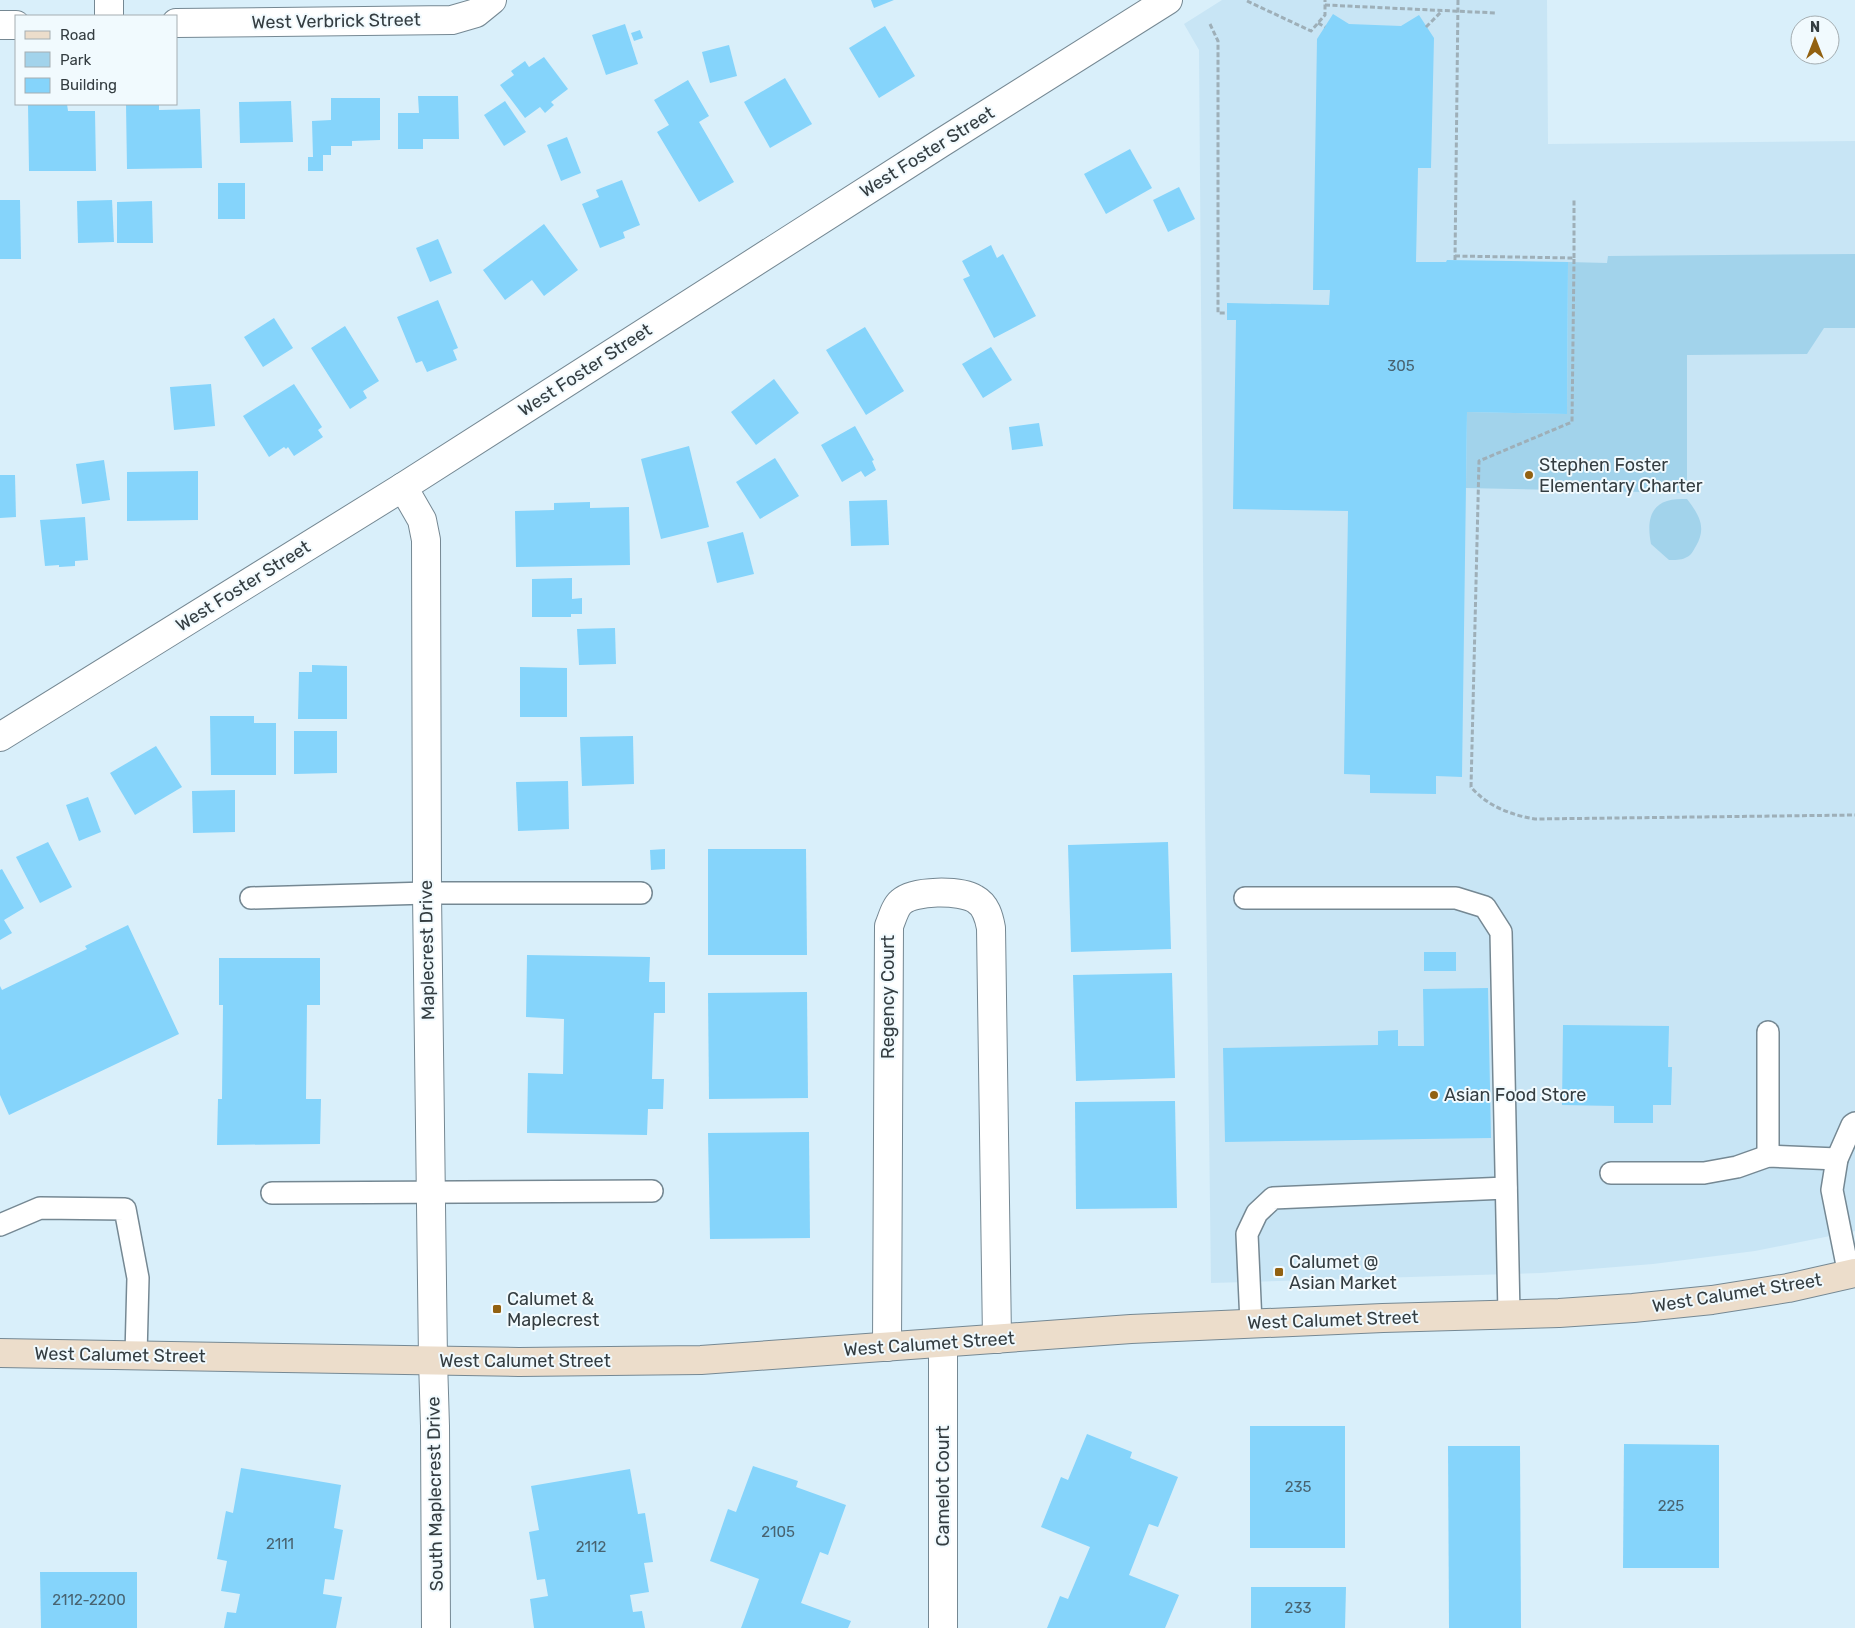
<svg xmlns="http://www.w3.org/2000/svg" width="1855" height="1628" font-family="Rubik,sans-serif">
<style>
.built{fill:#c8e5f5}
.green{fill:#a2d3eb}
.building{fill:#85d4fb}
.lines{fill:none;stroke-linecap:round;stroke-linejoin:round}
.service-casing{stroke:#758893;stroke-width:24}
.minor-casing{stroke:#758893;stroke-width:30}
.secondary-casing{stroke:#758893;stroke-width:30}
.path{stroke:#9eafb8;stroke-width:3;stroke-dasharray:5 2.5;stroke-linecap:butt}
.service{stroke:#fff;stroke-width:21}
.minor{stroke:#fff;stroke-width:28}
.secondary{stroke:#ecddcb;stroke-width:28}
.poi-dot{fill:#926111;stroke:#f1fafe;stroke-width:2}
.labels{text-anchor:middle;stroke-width:4;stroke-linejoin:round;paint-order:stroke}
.number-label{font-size:15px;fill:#486370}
.street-label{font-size:18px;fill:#343d41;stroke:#f1fafe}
.poi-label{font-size:18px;fill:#343d41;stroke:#f1fafe;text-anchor:start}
</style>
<rect width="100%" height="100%" fill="#d9effa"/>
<polygon class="built" points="1222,0 1547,0 1548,144 1855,141 1855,1231 1755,1251 1653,1264 1541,1273 1211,1283 1205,812 1199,50 1184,24"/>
<g class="green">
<polygon points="1855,254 1855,328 1824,328 1807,354 1687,355 1687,493 1466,488 1467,412 1567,414 1568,262 1607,263 1608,256"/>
<path d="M1687,499C1699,515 1707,527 1696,546C1693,551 1691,556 1685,558C1681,560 1674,560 1669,560L1651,544C1648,528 1647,507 1667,501C1673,499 1681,499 1687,499Z"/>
</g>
<g class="building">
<polygon points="871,0 894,0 874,8"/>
<polygon points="1333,14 1349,24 1401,26 1419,15 1434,38 1431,168 1418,168 1416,262 1446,262 1447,260 1568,262 1567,414 1467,412 1462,777 1436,776 1436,794 1370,793 1370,775 1344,774 1348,511 1233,509 1236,320 1227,320 1227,303 1329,305 1330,290 1313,290 1317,39"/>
<polygon points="625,24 638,64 606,75 592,35"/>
<polygon points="885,26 915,76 879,98 849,48"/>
<polygon points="640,30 643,38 634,41 631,33"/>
<polygon points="729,45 737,76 710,83 702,52"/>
<polygon points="544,57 568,89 551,102 554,105 545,113 540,107 525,118 500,85 514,75 511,71 525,61 529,67"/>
<polygon points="785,78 812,124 770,148 744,102"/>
<polygon points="688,80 709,116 699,122 734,182 699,202 657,132 669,125 654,100"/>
<polygon points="418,96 458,96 459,139 423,139 423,149 398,149 398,113 419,113"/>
<polygon points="331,98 380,98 380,140 352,141 352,146 331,146 331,155 323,155 323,171 308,171 308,157 313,157 312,121 331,120"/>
<polygon points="291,101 293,142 240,143 239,102"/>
<polygon points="505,101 526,132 504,146 484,115"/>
<polygon points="28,104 67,104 68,111 95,111 96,171 29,171"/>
<polygon points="126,104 159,104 159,110 200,109 202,168 127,169"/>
<polygon points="567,137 581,173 561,181 547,145"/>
<polygon points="1130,149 1152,188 1106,214 1084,174"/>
<polygon points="622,180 640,225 623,232 625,238 600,248 582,204 599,197 596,190"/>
<rect x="218" y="183" width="27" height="36"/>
<polygon points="1179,187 1195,219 1168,232 1153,200"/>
<polygon points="0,200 20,200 21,259 0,259"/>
<polygon points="112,200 114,242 78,243 77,201"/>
<polygon points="152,201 153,243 117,243 117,202"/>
<polygon points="544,224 578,270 544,296 532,280 505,300 483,270"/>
<polygon points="438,239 452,273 430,282 416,248"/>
<polygon points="991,245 997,258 1003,254 1036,316 994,338 963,279 970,276 962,261"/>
<polygon points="438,300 458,348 453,350 457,360 427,372 422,361 416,363 397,317"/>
<polygon points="274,318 293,348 263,367 244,337"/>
<polygon points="345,326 379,381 363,391 367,398 350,409 311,348"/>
<polygon points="865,327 904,391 866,415 826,350"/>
<polygon points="991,347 1012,380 983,398 962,364"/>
<polygon points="774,379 799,413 756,445 731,412"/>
<polygon points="211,384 215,426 174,430 170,387"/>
<polygon points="294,384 322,427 318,430 323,437 294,456 288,447 286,449 284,447 269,457 243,416"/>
<polygon points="1039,423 1043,446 1012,450 1009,427"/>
<polygon points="855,426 874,460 872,461 876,470 865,477 861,471 842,482 821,445"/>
<polygon points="689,446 709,527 661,539 641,459"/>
<polygon points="775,458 799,496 760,519 736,482"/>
<polygon points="104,460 110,500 82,504 76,464"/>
<polygon points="198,471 198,520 127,521 127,472"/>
<polygon points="0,475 15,475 16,517 0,518"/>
<polygon points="887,500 889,545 851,546 849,501"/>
<polygon points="590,502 590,508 629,507 630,565 516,567 515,511 554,510 554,503"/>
<polygon points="85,517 88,560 75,561 75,566 59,567 59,565 45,566 40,520"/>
<polygon points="743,532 754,574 717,583 707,542"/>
<polygon points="572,578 572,599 582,598 582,614 571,614 571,617 532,617 532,579"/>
<polygon points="615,628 616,664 579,665 577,629"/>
<polygon points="312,665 347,666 347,719 298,719 299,672 312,672"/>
<polygon points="520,667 567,668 567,717 520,717"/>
<polygon points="210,716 254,716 254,723 276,723 276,775 211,775"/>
<polygon points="294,731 337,731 337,773 294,774"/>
<polygon points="633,736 634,784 582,786 580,737"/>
<polygon points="156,746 182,787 135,815 110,773"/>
<polygon points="568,781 569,829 518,831 516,782"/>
<polygon points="235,790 235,832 193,833 192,791"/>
<polygon points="88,797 101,832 79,841 66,805"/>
<polygon points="48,842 72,887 40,903 16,857"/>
<polygon points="1168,842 1171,949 1071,952 1068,845"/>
<polygon points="665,849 665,869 651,870 650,850"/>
<polygon points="708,849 806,849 807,955 708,955"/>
<polygon points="2,869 24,908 4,920 12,933 0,940 0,870"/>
<polygon points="128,925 179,1034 9,1115 0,1095 0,986 2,990 87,949 85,946"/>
<rect x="1424" y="952" width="32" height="19"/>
<polygon points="527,955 650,957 649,982 665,982 665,1013 654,1013 652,1079 664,1079 663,1109 648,1109 647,1135 527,1133 528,1073 563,1074 564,1019 526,1017"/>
<polygon points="219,958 320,958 320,1005 307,1005 306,1099 321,1099 320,1144 217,1145 218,1099 222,1099 223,1005 219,1005"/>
<polygon points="1172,973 1175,1078 1076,1081 1073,975"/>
<polygon points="1488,988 1491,1138 1225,1142 1223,1048 1378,1045 1378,1031 1398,1030 1398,1046 1424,1046 1423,989"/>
<polygon points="807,992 808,1098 709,1099 708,993"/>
<polygon points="1563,1025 1669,1026 1668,1067 1672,1067 1671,1105 1653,1105 1653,1123 1614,1123 1614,1106 1562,1105"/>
<polygon points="1175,1101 1177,1208 1076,1209 1075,1102"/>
<polygon points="809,1132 810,1238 710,1239 708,1133"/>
<rect x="1250" y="1426" width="95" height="122"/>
<polygon points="1087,1434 1132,1452 1130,1458 1178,1477 1158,1527 1149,1524 1129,1575 1179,1595 1165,1628 1047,1628 1060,1596 1068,1599 1090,1547 1041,1527 1061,1477 1068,1480"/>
<polygon points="1624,1444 1719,1445 1719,1568 1623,1568"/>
<polygon points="1448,1446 1520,1446 1521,1628 1449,1628"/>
<polygon points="753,1466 798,1481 796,1487 846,1505 828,1555 820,1552 801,1603 851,1621 848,1628 741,1628 759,1579 710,1561 728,1509 736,1512"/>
<polygon points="241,1468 341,1485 334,1528 343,1530 334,1580 325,1579 323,1594 342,1597 336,1628 224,1628 227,1612 236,1613 240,1594 221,1591 227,1561 217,1559 226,1511 233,1513"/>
<polygon points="630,1469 638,1514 645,1513 653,1562 644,1563 649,1592 630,1595 633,1612 642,1611 645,1628 534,1628 530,1599 548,1596 545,1579 537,1580 529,1532 539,1530 531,1486"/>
<polygon points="40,1572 137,1572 137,1628 41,1628"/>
<polygon points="1251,1587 1346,1587 1345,1628 1251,1628"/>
</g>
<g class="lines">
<defs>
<g id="service">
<polyline points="251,898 427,893 641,893"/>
<polyline points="1245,898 1456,898 1485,907 1501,932 1509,1314"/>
<polyline points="1768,1032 1768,1156"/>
<polyline points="1611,1173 1704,1173 1737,1167 1768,1156 1837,1159"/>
<polyline points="272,1193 652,1191"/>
<polyline points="0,1225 40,1208 125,1209 138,1278 136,1355"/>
<polyline points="1849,1275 1832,1190 1837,1159 1852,1125 1855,1123"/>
<polyline points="1251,1323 1247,1234 1257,1213 1273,1198 1506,1188"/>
</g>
<g id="minor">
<polyline points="109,0 109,16"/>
<polyline points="176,23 452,20 476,13 492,0"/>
<polyline points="0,25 16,25"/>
<polyline points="403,487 422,520 426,540 427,893 433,1360 435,1426 436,1628"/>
<polyline points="0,737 403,487 941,143 1168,0"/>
<polyline points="943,1343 943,1628"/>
<path d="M887,1347L889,926C892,919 895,907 901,902C914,890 960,890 975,899C986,905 989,917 991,928L997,1339"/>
</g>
<polyline id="secondary" points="0,1353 519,1362 701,1360 1131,1329 1383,1318 1559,1313 1633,1308 1712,1300 1788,1288 1855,1273"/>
</defs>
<use href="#service" class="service-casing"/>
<use href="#minor" class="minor-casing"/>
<use href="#secondary" class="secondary-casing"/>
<g class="path">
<polyline points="1247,1 1311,31 1325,15 1325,0"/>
<polyline points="1325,5 1496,13"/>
<polyline points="1318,23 1325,27"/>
<polyline points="1210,24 1218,41 1218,313 1227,313"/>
<polyline points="1426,27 1442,11"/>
<path d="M1455,256L1574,258L1572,422L1479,461L1471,787C1487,806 1511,815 1535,819L1855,815"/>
<polyline points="1574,258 1574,198"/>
<polyline points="1455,260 1458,0"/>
</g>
<use href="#service" class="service"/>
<use href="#minor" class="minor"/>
<use href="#secondary" class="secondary"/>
</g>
<g class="poi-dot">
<circle cx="1529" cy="475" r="5"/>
<circle cx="1434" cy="1095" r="5"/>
<rect x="1274" y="1267" width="10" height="10" rx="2.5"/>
<rect x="492" y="1304" width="10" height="10" rx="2.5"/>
</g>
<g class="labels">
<g class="number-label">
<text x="1401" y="371">305</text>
<text x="1298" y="1492">235</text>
<text x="1671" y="1511">225</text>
<text x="778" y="1537">2105</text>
<text x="280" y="1549">2111</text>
<text x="591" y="1552">2112</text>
<text x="89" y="1605">2112-2200</text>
<text x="1298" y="1613">233</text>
</g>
<g class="street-label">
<text transform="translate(336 21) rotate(-1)" y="6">West Verbrick Street</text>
<text transform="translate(927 152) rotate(-32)" y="6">West Foster Street</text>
<text transform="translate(585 370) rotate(-33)" y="6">West Foster Street</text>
<text transform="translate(243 586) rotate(-32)" y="6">West Foster Street</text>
<text transform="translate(427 950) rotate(-91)" y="6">Maplecrest Drive</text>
<text transform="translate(888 997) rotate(-90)" y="6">Regency Court</text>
<text transform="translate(1737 1293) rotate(-9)" y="6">West Calumet Street</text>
<text transform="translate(1333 1320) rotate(-2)" y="6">West Calumet Street</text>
<text transform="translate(929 1344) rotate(-4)" y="6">West Calumet Street</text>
<text transform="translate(120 1355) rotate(1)" y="6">West Calumet Street</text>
<text x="525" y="1367">West Calumet Street</text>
<text transform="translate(943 1486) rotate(-90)" y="6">Camelot Court</text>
<text transform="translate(435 1494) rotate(-91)" y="6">South Maplecrest Drive</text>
</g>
<g class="poi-label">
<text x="1539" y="471">Stephen Foster<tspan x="1539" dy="21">Elementary Charter</tspan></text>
<text x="1444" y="1101">Asian Food Store</text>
<text x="1289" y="1268">Calumet @<tspan x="1289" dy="21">Asian Market</tspan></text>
<text x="507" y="1305">Calumet &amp;<tspan x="507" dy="21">Maplecrest</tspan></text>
</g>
</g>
<rect x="15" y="15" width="162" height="90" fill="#f1fafe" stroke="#a5aeb2"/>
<rect x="25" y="31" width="25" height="8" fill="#ecddcb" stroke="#a5aeb2"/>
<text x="60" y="40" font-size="15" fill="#343d41">Road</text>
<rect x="25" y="52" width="25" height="15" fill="#a2d3eb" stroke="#a5aeb2"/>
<text x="60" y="65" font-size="15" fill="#343d41">Park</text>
<rect x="25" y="78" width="25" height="15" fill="#85d4fb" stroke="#a5aeb2"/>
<text x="60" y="90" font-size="15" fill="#343d41">Building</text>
<g transform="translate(1815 40)"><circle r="24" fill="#f1fafe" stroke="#a5aeb2"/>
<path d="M0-4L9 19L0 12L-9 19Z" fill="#926111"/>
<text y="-8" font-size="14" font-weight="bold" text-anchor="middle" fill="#343d41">N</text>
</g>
</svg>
